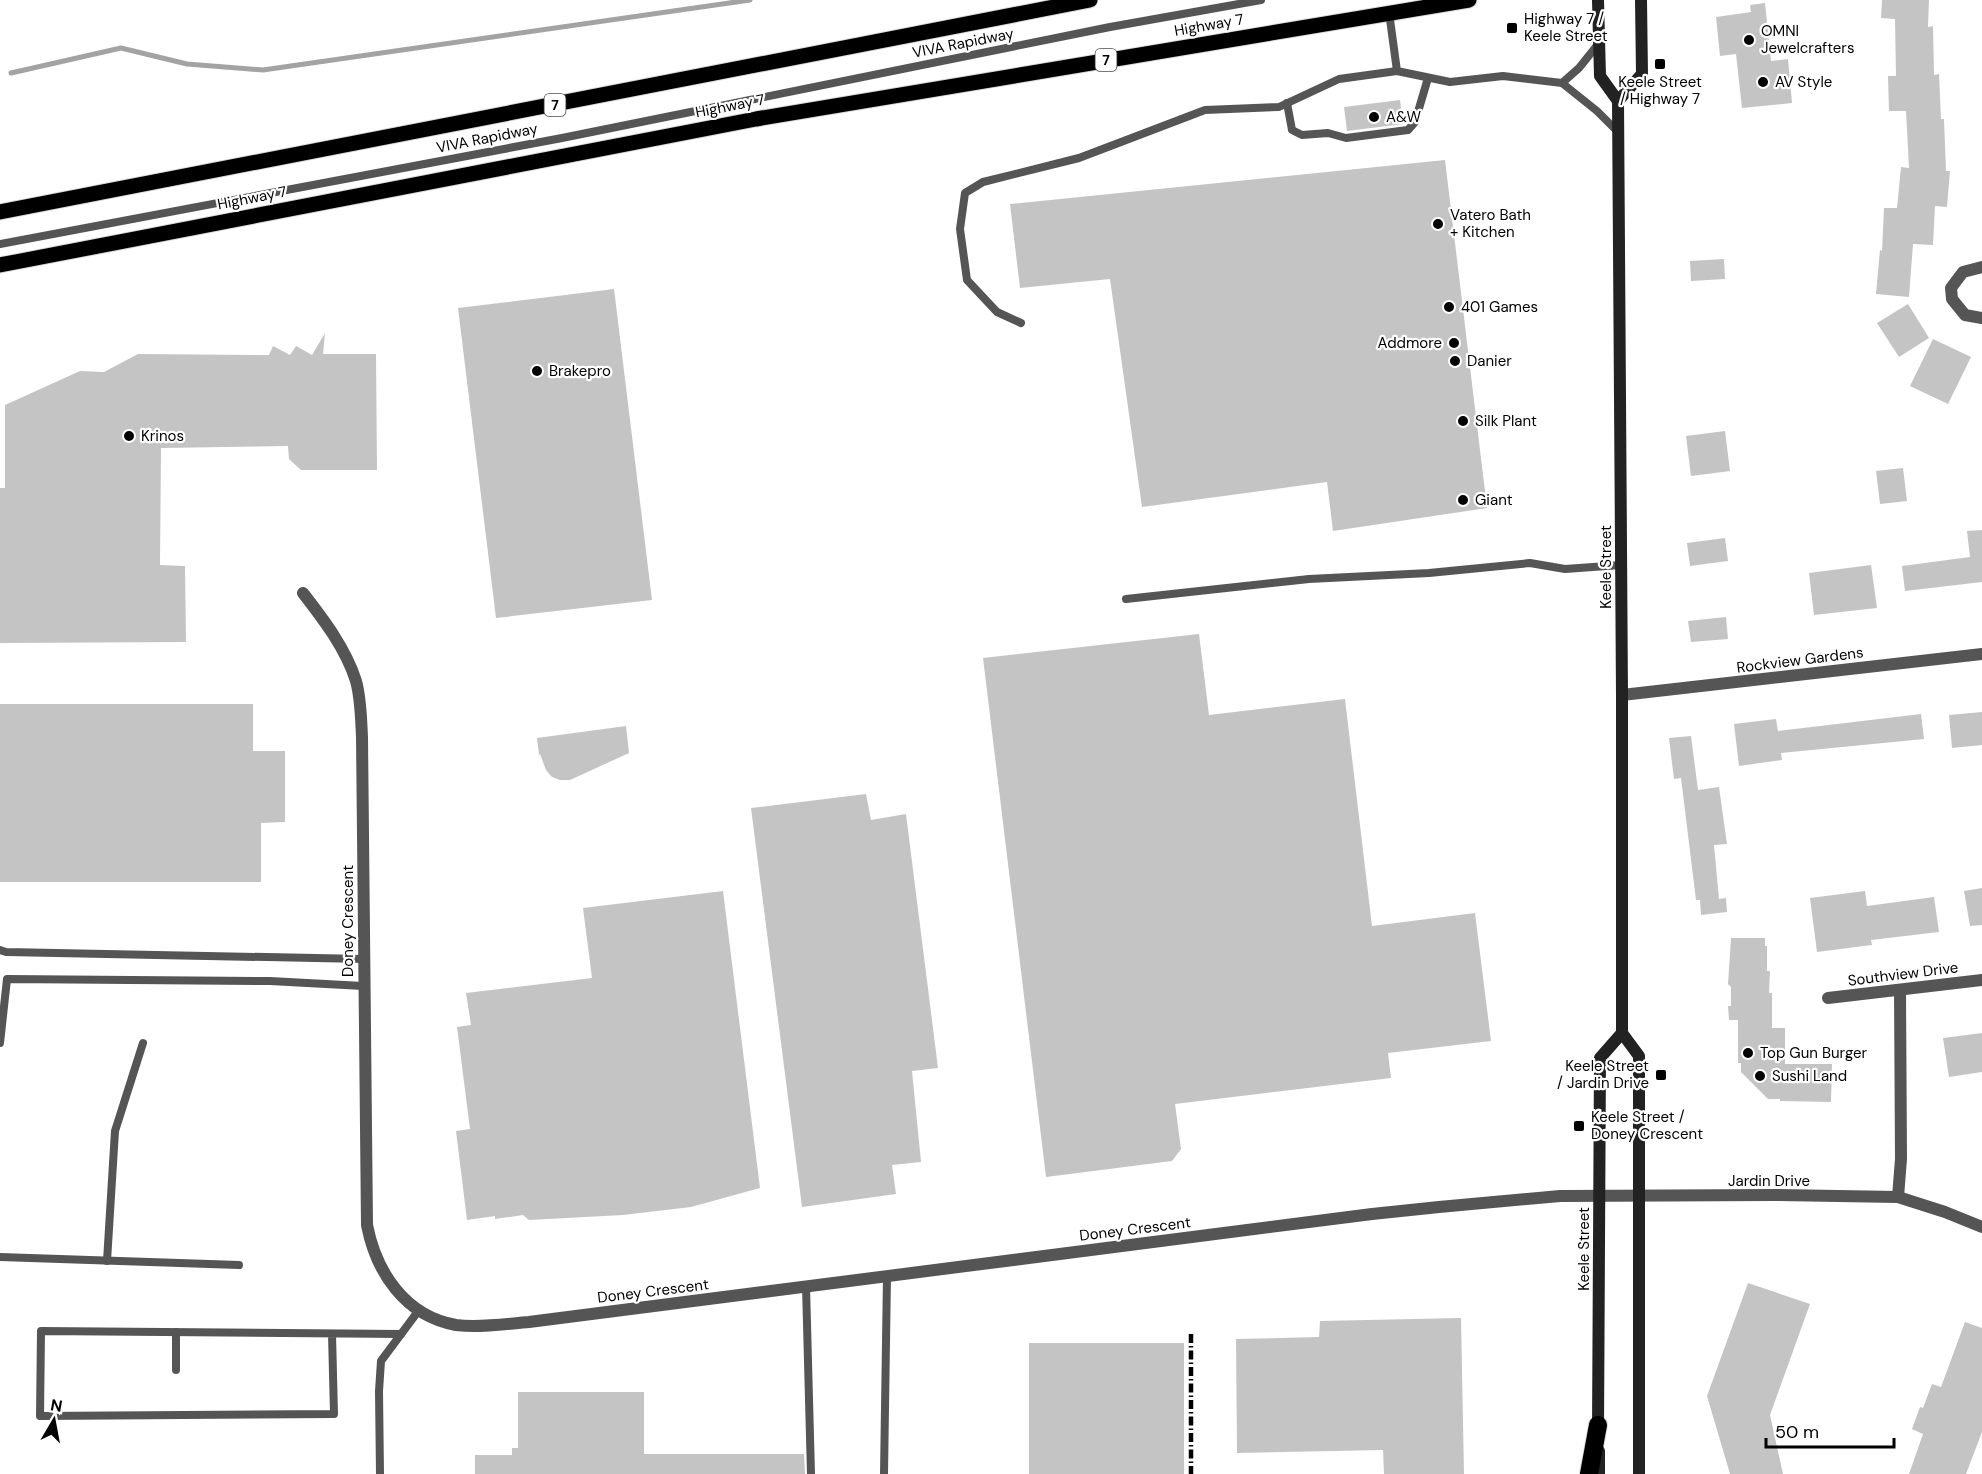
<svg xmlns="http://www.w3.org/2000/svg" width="1982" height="1474" font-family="'DM Sans',sans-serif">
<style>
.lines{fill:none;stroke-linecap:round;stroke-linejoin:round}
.stream{stroke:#a3a3a3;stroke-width:5}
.building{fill:#c4c4c4}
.primary-casing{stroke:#dbdbdb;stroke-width:17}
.highway-casing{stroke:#dbdbdb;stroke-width:20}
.lane{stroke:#555;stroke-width:8}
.street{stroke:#555;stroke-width:12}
.secondary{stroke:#222;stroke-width:12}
.primary{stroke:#000;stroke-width:15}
.highway{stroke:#000;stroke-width:18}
.rail{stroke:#000;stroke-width:4.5;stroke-dasharray:9 3 1.5 3;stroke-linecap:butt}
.poi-dot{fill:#000;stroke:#fff;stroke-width:2}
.labels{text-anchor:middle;stroke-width:4.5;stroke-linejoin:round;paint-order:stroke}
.shield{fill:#fff;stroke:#4c4c4c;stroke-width:1.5}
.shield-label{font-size:14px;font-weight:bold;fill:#000}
.poi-label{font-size:15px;fill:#000;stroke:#fff;text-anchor:start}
.street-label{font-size:15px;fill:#000;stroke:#fff}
</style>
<rect width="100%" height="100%" fill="#fff"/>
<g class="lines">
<polyline class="stream" points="11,73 121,48 187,64 263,70 750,0"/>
</g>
<g class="building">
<polygon points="1882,0 1929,0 1928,27 1933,26 1934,75 1939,74 1941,119 1944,119 1946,171 1950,171 1947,207 1935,206 1933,245 1913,244 1909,297 1876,294 1880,250 1882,251 1884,208 1897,208 1901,167 1909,168 1906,111 1889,111 1888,76 1896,76 1895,19 1881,18"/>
<polygon points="1765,3 1771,61 1788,59 1792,103 1742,108 1736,54 1720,56 1716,17 1751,12 1750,5"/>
<polygon points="1400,100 1403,124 1347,131 1344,107"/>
<polygon points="1445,160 1487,508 1333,531 1327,482 1142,507 1110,279 1020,288 1010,204"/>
<polygon points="1724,259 1725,279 1691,281 1690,261"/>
<polygon points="614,289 652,600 496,618 458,308"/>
<polygon points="1908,304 1929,338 1899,357 1877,323"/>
<polygon points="325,333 323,354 376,354 377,470 301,470 289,459 288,446 161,448 160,565 185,566 186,642 0,643 0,488 5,488 5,405 80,371 104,372 138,354 269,355 273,346 290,355 296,346 312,355"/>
<polygon points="1933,339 1971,357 1948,404 1910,386"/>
<polygon points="1725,431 1730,471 1691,476 1686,436"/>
<polygon points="1903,468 1907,501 1880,504 1876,471"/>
<polygon points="1982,530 1982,582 1905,591 1902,566 1970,557 1967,531"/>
<polygon points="1725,538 1728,561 1690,566 1687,543"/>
<polygon points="1871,565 1877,608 1814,615 1809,573"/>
<polygon points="1726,617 1728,639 1691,642 1688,621"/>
<polygon points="1199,634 1209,715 1345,699 1372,926 1475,913 1491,1041 1388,1053 1391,1078 1175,1104 1181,1149 1172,1161 1046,1177 983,658"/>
<polygon points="0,704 253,704 253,751 285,751 285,822 261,823 261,882 0,882"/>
<polygon points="1982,712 1982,745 1952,748 1949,715"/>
<polygon points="1921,714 1924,739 1781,753 1782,760 1739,766 1734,724 1776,719 1778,731"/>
<polygon points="626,726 629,753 570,780 560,780 552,777 546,770 540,754 539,755 537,738"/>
<polygon points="1691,736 1698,790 1719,787 1727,844 1714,845 1719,899 1726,898 1727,912 1701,915 1700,900 1696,900 1681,778 1674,779 1669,738"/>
<polygon points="866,794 871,820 906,814 938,1068 912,1071 921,1162 892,1165 896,1194 802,1207 751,808"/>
<polygon points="1982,888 1982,925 1970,926 1964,891"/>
<polygon points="723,891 760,1188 691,1207 623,1215 529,1220 523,1215 495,1219 495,1216 467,1220 456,1131 470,1129 457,1027 471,1025 466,993 592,978 583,908"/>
<polygon points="1865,891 1867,906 1934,897 1939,932 1871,940 1872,945 1817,952 1810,898"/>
<polygon points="1731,938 1765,938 1765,946 1767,946 1767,971 1770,971 1769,993 1772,993 1772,1028 1785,1028 1785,1064 1832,1064 1831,1102 1780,1101 1780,1099 1768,1099 1741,1072 1741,1063 1738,1063 1738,1020 1729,1020 1728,1006 1731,1006 1731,987 1728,984"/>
<polygon points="1982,1033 1982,1072 1949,1077 1943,1038"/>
<polygon points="1748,1283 1810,1304 1770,1415 1783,1474 1730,1474 1707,1396"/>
<polygon points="1461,1318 1464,1474 1384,1474 1383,1450 1237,1453 1236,1339 1319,1337 1320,1321"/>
<polygon points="1965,1322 1982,1328 1982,1432 1966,1474 1909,1474 1923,1434 1912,1429 1920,1407 1923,1408 1932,1384 1941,1387"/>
<rect x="1029" y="1343" width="155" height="131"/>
<polygon points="518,1392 644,1392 644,1454 804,1454 805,1474 475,1474 475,1455 512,1455 512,1448 518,1448"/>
</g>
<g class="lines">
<defs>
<g id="primary">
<polyline points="0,212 1090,0"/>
<polyline points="0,265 756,119 1469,0"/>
</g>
<polyline id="highway" points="1589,1474 1598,1425"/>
</defs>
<use href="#primary" class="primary-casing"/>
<use href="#highway" class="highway-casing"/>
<g class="lane">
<polyline points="1389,12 1397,71 1450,82 1503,76 1562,83 1597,111 1618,132"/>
<polyline points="1562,83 1579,68 1599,43"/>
<polyline points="1287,103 1292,130 1302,135 1328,133 1346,138 1408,130 1415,122 1428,78"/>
<polyline points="0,244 562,138 1110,27 1261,0"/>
<polyline points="1021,323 997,312 967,280 960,229 965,193 983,182 1079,158 1205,110 1279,107 1339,79 1397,71"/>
<polyline points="1126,599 1309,579 1429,573 1530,563 1565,569 1621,565"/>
<polyline points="0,950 6,952 364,959"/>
<polyline points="0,1043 7,979 270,981 363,986"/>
<polyline points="0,1257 239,1265"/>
<polyline points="107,1261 115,1131 143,1043"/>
<polyline points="806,1286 811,1474"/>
<polyline points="332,1334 334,1414 40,1416 41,1331 401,1334"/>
<polyline points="176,1370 176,1332"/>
<polyline points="380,1474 379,1391 381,1361 419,1310"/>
<polyline points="884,1474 887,1276"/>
</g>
<g class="street">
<polyline points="1982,267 1963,272 1951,288 1952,299 1965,315 1982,318"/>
<path d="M303,593C324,620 346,649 356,681C361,699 361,719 362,737L367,1225C376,1272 405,1316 456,1325C480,1328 505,1324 529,1322L1372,1214L1439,1207L1560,1196L1774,1195L1898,1197L1945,1212L1982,1227"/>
<polyline points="1622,695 1982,654"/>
<polyline points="1828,998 1982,980"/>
<polyline points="1898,1197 1901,1159 1900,990"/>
</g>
<g class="secondary">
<polyline points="1598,0 1600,76 1618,101 1622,695 1622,1033 1639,1056 1639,1474"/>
<polyline points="1618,101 1642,74 1641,0"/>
<polyline points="1598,1431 1600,1058 1622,1033"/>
<polyline points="1599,1451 1599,1474"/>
</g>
<use href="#primary" class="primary"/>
<use href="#highway" class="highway"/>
<polyline class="rail" points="1191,1334 1191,1474"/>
</g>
<g class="poi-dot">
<rect x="1506" y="22" width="12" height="12" rx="3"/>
<circle cx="1749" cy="40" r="6"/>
<rect x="1654" y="58" width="12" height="12" rx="3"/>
<circle cx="1763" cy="82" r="6"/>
<circle cx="1374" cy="117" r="6"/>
<circle cx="1438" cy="224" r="6"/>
<circle cx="1449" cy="307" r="6"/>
<circle cx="1454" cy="343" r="6"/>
<circle cx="1455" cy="361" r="6"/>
<circle cx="537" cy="371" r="6"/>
<circle cx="1463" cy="421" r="6"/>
<circle cx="129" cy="436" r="6"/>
<circle cx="1463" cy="500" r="6"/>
<circle cx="1748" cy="1053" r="6"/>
<rect x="1655" y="1069" width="12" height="12" rx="3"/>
<circle cx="1760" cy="1076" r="6"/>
<rect x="1573" y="1120" width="12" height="12" rx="3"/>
</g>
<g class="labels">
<g class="shield">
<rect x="1095.5" y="49" width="21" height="22" rx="4.5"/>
<rect x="544.5" y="94" width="21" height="22" rx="4.5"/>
</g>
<g class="shield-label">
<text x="1106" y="65">7</text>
<text x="555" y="110">7</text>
</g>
<g class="poi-label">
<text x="1524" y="24">Highway 7 /<tspan x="1524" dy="17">Keele Street</tspan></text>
<text x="1761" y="36">OMNI<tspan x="1761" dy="17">Jewelcrafters</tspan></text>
<text x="1660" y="87" text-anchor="middle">Keele Street<tspan x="1660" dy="17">/ Highway 7</tspan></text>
<text x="1775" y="87">AV Style</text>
<text x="1386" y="122">A&amp;W</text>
<text x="1450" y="220">Vatero Bath<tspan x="1450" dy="17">+ Kitchen</tspan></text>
<text x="1461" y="312">401 Games</text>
<text x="1442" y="348" text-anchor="end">Addmore</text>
<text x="1467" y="366">Danier</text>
<text x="549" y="376">Brakepro</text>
<text x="1475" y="426">Silk Plant</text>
<text x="141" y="441">Krinos</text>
<text x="1475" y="505">Giant</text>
<text x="1760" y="1058">Top Gun Burger</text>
<text x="1649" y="1071" text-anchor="end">Keele Street<tspan x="1649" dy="17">/ Jardin Drive</tspan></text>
<text x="1772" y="1081">Sushi Land</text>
<text x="1591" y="1122">Keele Street /<tspan x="1591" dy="17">Doney Crescent</tspan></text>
</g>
<g class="street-label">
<text transform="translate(1209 25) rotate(-10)" y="5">Highway 7</text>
<text transform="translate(963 43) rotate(-11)" y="5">VIVA Rapidway</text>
<text transform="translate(730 106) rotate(-11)" y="5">Highway 7</text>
<text transform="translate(487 138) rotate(-11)" y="5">VIVA Rapidway</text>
<text transform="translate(252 198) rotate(-11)" y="5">Highway 7</text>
<text transform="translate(1606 567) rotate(-90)" y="5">Keele Street</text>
<text transform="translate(1800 660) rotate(-7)" y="5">Rockview Gardens</text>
<text transform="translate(348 921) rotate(-90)" y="5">Doney Crescent</text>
<text transform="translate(1903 974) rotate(-7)" y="5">Southview Drive</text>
<text x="1769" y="1186">Jardin Drive</text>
<text transform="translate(1135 1229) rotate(-7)" y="5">Doney Crescent</text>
<text transform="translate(1584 1249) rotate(-90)" y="5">Keele Street</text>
<text transform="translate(653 1291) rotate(-7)" y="5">Doney Crescent</text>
</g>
</g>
<g transform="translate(54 1420) rotate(10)" stroke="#ffffff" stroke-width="4.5" paint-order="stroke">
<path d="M0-4.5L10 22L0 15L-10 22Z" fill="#000000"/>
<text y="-9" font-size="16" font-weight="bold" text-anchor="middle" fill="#000000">N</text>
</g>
<path d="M1766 1438v9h128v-9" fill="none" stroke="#000000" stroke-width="3"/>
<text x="1775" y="1438" font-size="18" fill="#000000" stroke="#ffffff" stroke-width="4.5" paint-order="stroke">50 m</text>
</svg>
